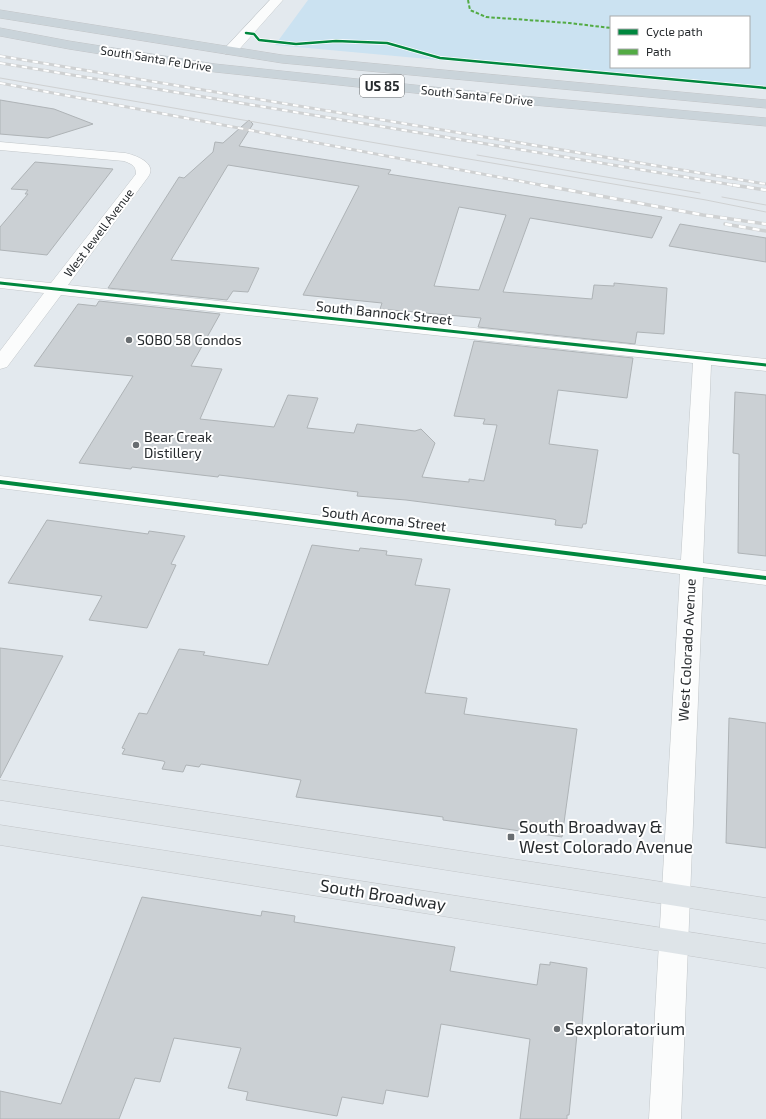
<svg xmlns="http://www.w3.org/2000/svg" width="766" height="1119" font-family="'Exo 2',sans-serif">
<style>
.green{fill:#cbe2f1;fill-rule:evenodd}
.building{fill:#cbd0d4;stroke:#aeb3b6;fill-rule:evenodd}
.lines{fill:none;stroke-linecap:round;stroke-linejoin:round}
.minor-casing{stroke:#c1c6c9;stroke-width:1}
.major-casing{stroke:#c1c4c7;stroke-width:1}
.highway-casing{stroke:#c1c4c7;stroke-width:1}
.minor{fill:#fbfcfc;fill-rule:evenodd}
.major{fill:#dee4e8;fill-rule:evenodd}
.highway{fill:#cad4da;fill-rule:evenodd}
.tram{stroke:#cfd1d2;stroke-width:1}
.rail-far1-casing{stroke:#cfd1d2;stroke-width:3}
.rail-casing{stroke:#cfd1d2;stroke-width:3.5}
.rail-far1{stroke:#fff;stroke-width:2;stroke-dasharray:5.5;stroke-linecap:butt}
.rail{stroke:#fff;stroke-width:2.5;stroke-dasharray:7;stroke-linecap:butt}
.quiet{stroke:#53ab44;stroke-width:2;stroke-dasharray:3.5 2;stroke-linecap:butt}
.cycleway-far2-casing{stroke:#fff;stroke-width:4}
.cycleway-far1-casing{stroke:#fff;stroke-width:5}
.cycleway-casing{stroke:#fff;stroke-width:6}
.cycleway-far2{stroke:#00873e;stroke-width:2.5}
.cycleway-far1{stroke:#00873e;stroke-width:3}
.cycleway{stroke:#00873e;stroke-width:4}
.poi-dot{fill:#686d71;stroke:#fff;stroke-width:1.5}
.labels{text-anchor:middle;stroke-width:4;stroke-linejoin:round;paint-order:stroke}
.far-street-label{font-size:12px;fill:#262a2d;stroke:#fff}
.shield{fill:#fff;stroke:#676a6c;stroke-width:1}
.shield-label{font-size:13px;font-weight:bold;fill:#262a2d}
.street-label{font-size:14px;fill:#262a2d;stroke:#fff}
.poi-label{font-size:14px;fill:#262a2d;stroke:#fff;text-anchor:start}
.near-poi-label{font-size:17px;fill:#262a2d;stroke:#fff;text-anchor:start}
.near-street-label{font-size:17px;fill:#262a2d;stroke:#fff}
</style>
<rect width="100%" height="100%" fill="#e3e9ee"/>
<path class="green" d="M308,0H766V90L275,45ZM611,17H749V67H611Z"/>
<g class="building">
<polygon points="0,100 54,109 93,124 48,138 0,134"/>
<path d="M249,120L253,124L239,146L391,170L388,174L662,217L652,238L530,218L503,292L592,299L594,285L614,286V283L667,288L664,334L637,332L635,344L478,327L481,318L380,309L382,303L303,295L359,186L228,165L171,260L259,268L248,292L233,291L227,300L108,288L179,177L184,178L213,152L215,142L223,143ZM459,207L506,215L479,290L434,286Z"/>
<polygon points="35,162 113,169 47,255 0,250 0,227 28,194 25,194 28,190 11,189"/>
<polygon points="680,224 766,238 766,262 669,246"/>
<polygon points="99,301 220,314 191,366 222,369 200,419 274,427 288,395 318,398 307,428 354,433 357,424 415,431 421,429 435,443 422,477 469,482 469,479 484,481 497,425 483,424 485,419 454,416 474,341 633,358 627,398 558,390 549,444 598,450 586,524 583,524 582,528 555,525 556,520 553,519 406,500 357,496 358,492 219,475 218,477 132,467 131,469 79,463 133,376 34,366 78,304 96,306"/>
<polygon points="735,392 766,395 766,556 738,553 739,454 733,453"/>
<polygon points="47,520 148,534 149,531 185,536 171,564 176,565 147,628 89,620 102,596 8,583"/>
<polygon points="312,545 359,551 360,548 387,551 386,555 422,559 415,585 450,589 425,693 467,698 464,714 577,729 562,837 443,820 443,817 296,797 301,780 201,764 199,767 186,765 183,772 162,769 165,762 163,761 122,754 125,749 122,748 139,713 147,714 179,649 205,652 203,655 268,665"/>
<polygon points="0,648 63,656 0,778"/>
<polygon points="729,718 766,723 766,848 726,843"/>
<polygon points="142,897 261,916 262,911 295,916 294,922 455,947 450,971 537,985 540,964 550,965 550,962 587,968 582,1025 578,1024 569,1115 567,1115 567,1119 520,1119 530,1039 441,1024 428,1097 386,1090 383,1104 342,1097 337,1116 246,1100 248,1092 228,1088 241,1048 174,1038 160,1082 135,1078 119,1119 0,1119 0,1091 61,1104"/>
</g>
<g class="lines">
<defs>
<g id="minor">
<polygon points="270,0 283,0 235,54 225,54 224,51 225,48"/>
<path d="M0,142L125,153C135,155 158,163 148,177L68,285L766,359V371L711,365L703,563L766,571V585L703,577L681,1119H649L680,574L0,488V476L681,560L693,363L61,295L7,367L0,369V351L44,293L0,288V278L51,283L136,174C136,165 131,164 124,161L0,150Z"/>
</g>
<g id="major">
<polygon points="0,780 766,898 766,920 0,800"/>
<polygon points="0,825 766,944 766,968 0,845"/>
</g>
<g id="highway">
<polygon points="0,10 282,55 766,100 766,108 282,63 0,18"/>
<polygon points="0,28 69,41 215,64 500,94 766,118 766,126 500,102 215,72 69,49 0,36"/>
</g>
</defs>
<use href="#minor" class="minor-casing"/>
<use href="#major" class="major-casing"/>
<use href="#highway" class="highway-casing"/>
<use href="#minor" class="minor"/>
<use href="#major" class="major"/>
<use href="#highway" class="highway"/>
<g class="tram">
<polyline points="0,78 706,200 766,212"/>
<polyline points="477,155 700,193"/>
<polyline points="722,197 766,205"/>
</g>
<defs>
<g id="rail-far1">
<polyline points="0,56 766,184"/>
<polyline points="0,63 739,186"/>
<polyline points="0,83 546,186"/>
</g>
<g id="rail">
<polyline points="541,185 703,215 766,224"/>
<polyline points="733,185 766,190"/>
<polyline points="725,224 766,231"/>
</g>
</defs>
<use href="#rail-far1" class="rail-far1-casing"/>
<use href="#rail" class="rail-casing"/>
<use href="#rail-far1" class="rail-far1"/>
<use href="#rail" class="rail"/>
<polyline class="quiet" points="468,0 470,10 486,17 569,23 611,28"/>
<defs>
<polyline id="cycleway-far2" points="246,33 254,34 259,40 296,44 336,41 387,43 440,58 766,88"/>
<polyline id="cycleway-far1" points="0,283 766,365"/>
<polyline id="cycleway" points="0,482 766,578"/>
</defs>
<use href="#cycleway-far2" class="cycleway-far2-casing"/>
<use href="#cycleway-far1" class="cycleway-far1-casing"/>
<use href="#cycleway" class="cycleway-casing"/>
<use href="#cycleway-far2" class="cycleway-far2"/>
<use href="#cycleway-far1" class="cycleway-far1"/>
<use href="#cycleway" class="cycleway"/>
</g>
<g class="poi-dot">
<circle cx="129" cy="340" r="4"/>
<circle cx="136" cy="445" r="4"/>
<rect x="507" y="833" width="8" height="8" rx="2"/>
<circle cx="557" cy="1029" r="4"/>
</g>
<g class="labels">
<g class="far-street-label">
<text transform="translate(156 59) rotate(9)" y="4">South Santa Fe Drive</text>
<text transform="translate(477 96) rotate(6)" y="4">South Santa Fe Drive</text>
<text transform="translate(99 233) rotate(-53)" y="4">West Jewell Avenue</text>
</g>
<rect class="shield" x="360" y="75" width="44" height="22" rx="3"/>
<g class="shield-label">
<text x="382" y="91">US 85</text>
</g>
<g class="street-label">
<text transform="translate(384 313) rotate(6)" y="5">South Bannock Street</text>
<text transform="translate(384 519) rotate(7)" y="5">South Acoma Street</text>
<text transform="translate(687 650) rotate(-87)" y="5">West Colorado Avenue</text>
</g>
<g class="poi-label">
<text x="137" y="345">SOBO 58 Condos</text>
<text x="144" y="442">Bear Creak<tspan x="144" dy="16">Distillery</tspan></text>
</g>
<g class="near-poi-label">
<text x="519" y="833">South Broadway &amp;<tspan x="519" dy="20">West Colorado Avenue</tspan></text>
<text x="565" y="1035">Sexploratorium</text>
</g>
<g class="near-street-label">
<text transform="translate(383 895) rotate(9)" y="6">South Broadway</text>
</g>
</g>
<rect x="610" y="16" width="140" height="52" fill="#ffffff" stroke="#a8aaab"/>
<rect x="618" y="29" width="20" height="6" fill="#00873e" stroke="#a8aaab"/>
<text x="646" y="36" font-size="12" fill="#262a2d">Cycle path</text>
<rect x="618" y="49" width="20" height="6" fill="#53ab44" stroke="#a8aaab"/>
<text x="646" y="56" font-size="12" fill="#262a2d">Path</text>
</svg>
